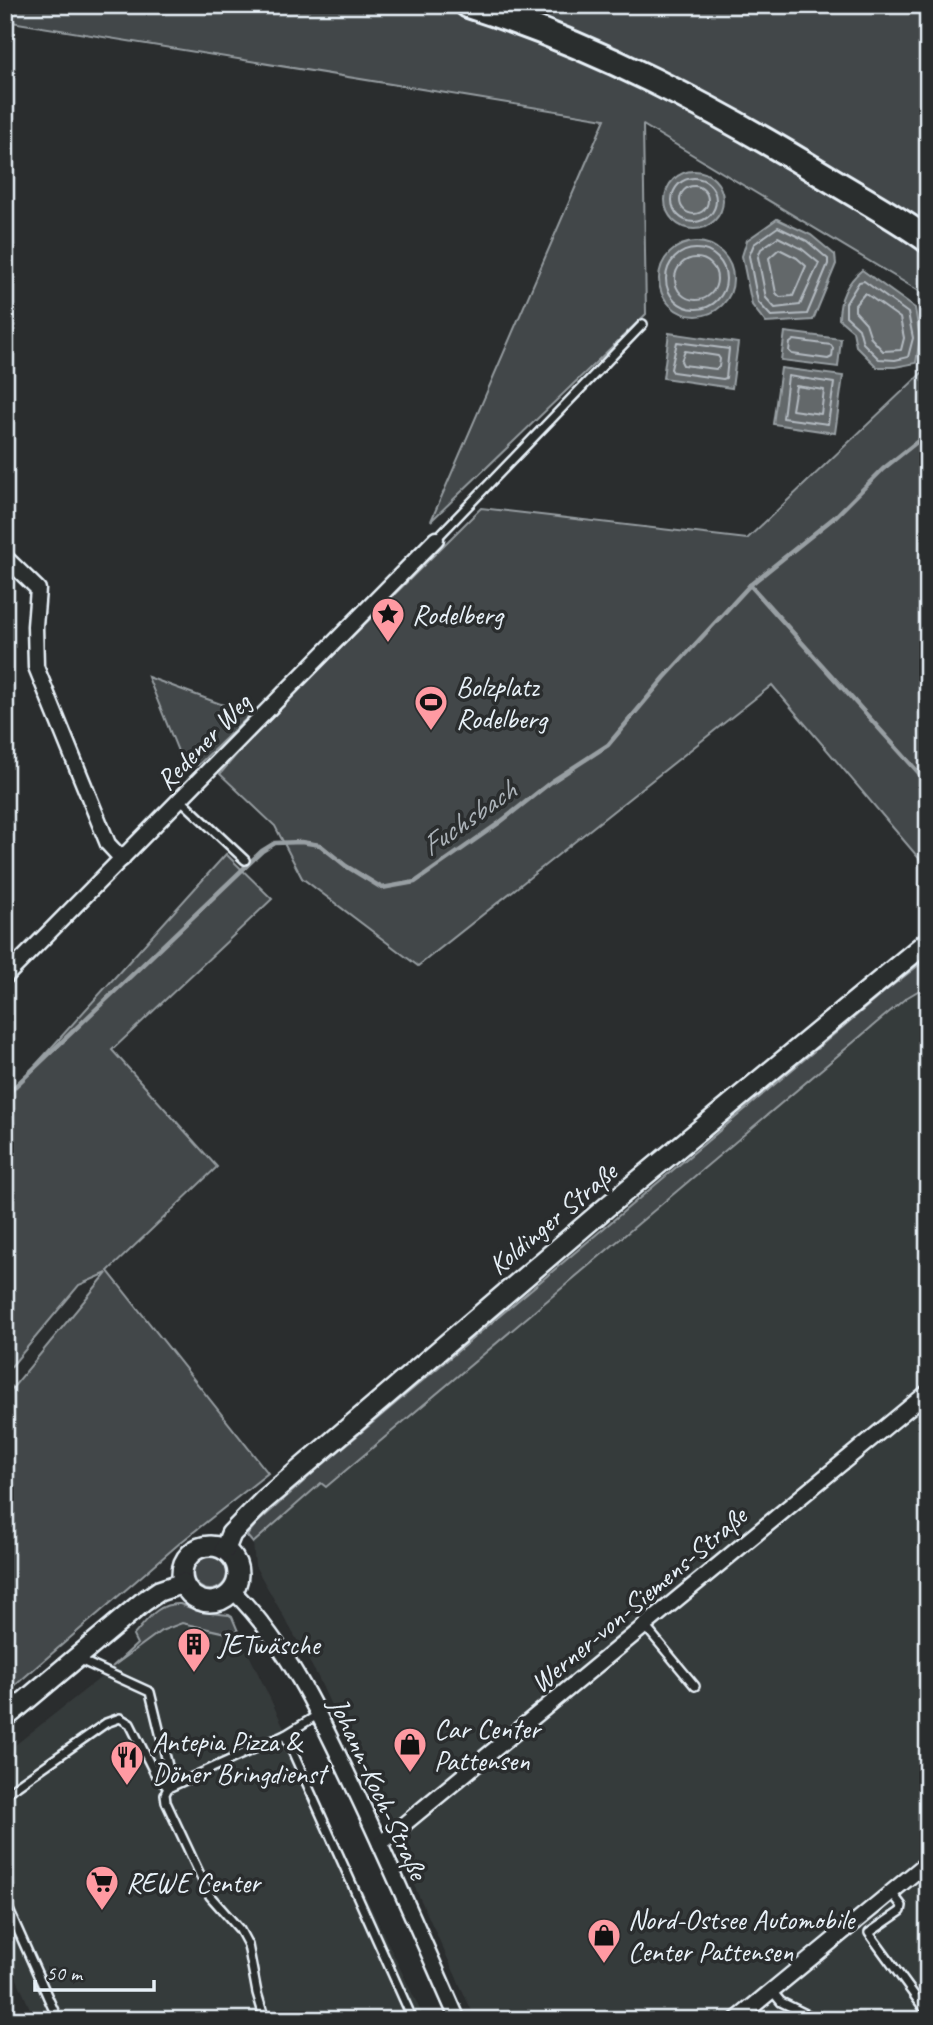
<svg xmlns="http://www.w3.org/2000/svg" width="933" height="2025" font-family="Caveat,sans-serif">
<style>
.built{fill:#363a3b}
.green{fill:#424648;stroke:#959ca0;stroke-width:2}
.water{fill:#63686b;stroke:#989fa3;stroke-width:2}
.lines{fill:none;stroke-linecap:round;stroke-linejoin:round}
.shore{stroke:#b3bac0;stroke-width:2}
.stream{stroke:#989fa3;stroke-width:4.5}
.service-casing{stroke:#e8f1f8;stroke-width:12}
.minor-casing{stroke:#e8f1f8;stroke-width:19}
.tertiary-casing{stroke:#e8f1f8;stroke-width:24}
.trunk-casing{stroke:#e8f1f8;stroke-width:30}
.service{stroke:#2a2d2e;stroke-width:7}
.minor{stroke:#2a2d2e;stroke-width:14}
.tertiary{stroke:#2a2d2e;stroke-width:19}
.trunk{stroke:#2a2d2e;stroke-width:24}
.labels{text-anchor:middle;stroke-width:7;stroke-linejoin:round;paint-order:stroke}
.poi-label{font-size:28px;fill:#e8f1f8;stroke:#2a2d2e;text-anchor:start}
.street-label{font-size:28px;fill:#e8f1f8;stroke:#2a2d2e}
.water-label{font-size:30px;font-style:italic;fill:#acb3b9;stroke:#2a2d2e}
</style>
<rect width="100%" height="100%" fill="#2a2d2e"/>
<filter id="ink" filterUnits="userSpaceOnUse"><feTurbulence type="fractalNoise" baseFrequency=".0143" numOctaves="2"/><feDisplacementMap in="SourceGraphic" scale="14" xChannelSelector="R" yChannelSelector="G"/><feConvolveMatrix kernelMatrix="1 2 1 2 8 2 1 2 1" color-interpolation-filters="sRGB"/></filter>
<g filter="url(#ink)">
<g class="built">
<polygon points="928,985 928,2020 476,2020 318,1677 255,1566 253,1543 321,1483 327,1487 906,998"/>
<polygon points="182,1623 240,1636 425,2020 35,2020 5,1952 5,1753 161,1630"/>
</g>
<g class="green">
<polygon points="5,5 928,5 928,355 924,294 643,125 646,314 431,521 605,119 5,21"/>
<polygon points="928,367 928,869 772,685 418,966 302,878 275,826 220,774 267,719 303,686 481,508 747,539"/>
<polygon points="148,677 250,715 198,765 184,766"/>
<polygon points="226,854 272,899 112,1050 217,1167 108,1271 268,1473 181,1542 5,1694 5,1397 107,1273 79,1285 5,1374 5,1099"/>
<polygon points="928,958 928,985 906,998 326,1487 321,1483 253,1543 247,1536 256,1524 320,1467 888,989"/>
<circle cx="210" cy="1573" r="17"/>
<path d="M180,1604L201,1612L229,1615L232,1617L240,1636L182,1623L161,1631L112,1667L137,1644L133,1636C148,1620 156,1603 180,1604Z"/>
</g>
<g class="water">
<circle cx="694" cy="200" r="29"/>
<polygon points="777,219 811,235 835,255 836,264 813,320 766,323 752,305 742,256 747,240"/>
<circle cx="696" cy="279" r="37"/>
<path d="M862,270L915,308L920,338L916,363L895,367H877L856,346L853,331L839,319C839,299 846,283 862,270Z"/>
<polygon points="785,332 841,339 838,367 781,360"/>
<polygon points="669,333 738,343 732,388 663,378"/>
<polygon points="781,368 843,376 835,433 773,424"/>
</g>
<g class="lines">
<g class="shore">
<circle cx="694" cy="200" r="22"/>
<circle cx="694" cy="200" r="14"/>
<polygon points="778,227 807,241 828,259 828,264 807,314 771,316 758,302 749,256 754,244"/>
<polygon points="778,237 802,249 819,263 800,305 775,308 766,298 758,257 761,249"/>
<polygon points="779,249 797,258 806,266 793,296 780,297 776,293 769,258"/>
<circle cx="696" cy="279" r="30"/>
<circle cx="696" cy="279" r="21"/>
<polygon points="864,281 908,313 913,338 908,357 895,360 879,359 863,343 859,328 846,316 846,303 859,282"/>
<polygon points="865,293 900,318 904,338 901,350 883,351 871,338 866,323 855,311 855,305"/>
<polygon points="794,340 831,345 833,348 832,357 828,359 792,354 789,351 790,343"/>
<polygon points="677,342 729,349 726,378 723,379 673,372 671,369"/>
<polygon points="685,351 718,356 720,359 719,367 716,369 683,365 681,361"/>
<polygon points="788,376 834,383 828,424 783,418"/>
<polygon points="796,386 824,390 821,414 792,410"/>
</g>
<g class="stream">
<polyline points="750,585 928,783"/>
<polyline points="5,1096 262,851 275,843 301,842 320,845 346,866 382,888 415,882 499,823 551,782 608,745 665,677 750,585 836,516 883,469 928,433"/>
</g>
<defs>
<g id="service">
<polyline points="436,539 643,324"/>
<polyline points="180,799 245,860"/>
<polyline points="645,1626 695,1686"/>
<polyline points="80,1660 150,1692 168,1766 168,1788"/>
<polyline points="285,1735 413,2020"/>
<polyline points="5,1794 106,1723 120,1718 130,1724 154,1772 168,1788"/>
<polyline points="892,1893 902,1906 901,1911 869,1933 928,2014"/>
<polyline points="5,1901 58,2020"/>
<polyline points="772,1991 781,2002 818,2020"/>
<polyline points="265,2020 257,1993 248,1945 240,1930 210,1896 166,1802 165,1794 168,1788 285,1735 319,1714"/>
</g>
<g id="minor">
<polyline points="5,557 38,589 35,626 36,667 108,844 122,859"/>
<polyline points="5,977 436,539"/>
<path d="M233,1591C289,1646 322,1720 355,1790C391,1866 424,1943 458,2020"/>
<polyline points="380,1844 928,1392"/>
<polyline points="736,2020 928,1862"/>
</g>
<g id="tertiary">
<circle cx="210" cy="1574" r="28"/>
<polyline points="225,1549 231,1534 263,1501 609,1205 928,941"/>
<polyline points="5,1718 143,1602 159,1591 183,1583"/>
</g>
<path id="trunk" d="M468,5C596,46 714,108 828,178C861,198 896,217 928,240"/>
</defs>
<use href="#service" class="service-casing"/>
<use href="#minor" class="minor-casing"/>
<use href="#tertiary" class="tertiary-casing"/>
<use href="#trunk" class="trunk-casing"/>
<use href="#service" class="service"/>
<use href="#minor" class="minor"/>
<use href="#tertiary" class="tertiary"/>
<use href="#trunk" class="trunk"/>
</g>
</g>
<defs>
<symbol id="sight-pin" viewBox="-11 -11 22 30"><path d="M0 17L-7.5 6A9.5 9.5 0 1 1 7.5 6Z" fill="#ff9aa2" stroke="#2a2d2e"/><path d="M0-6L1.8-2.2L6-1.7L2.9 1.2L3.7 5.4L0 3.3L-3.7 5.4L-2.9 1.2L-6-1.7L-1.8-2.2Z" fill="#111"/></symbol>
<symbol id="stadium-pin" viewBox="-11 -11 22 30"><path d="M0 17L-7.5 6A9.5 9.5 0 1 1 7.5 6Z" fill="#ff9aa2" stroke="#2a2d2e"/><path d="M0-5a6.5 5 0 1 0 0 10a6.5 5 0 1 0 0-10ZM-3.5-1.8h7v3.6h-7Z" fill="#111"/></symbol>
<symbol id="building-pin" viewBox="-11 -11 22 30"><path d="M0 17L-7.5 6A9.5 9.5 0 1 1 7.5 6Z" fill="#ff9aa2" stroke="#2a2d2e"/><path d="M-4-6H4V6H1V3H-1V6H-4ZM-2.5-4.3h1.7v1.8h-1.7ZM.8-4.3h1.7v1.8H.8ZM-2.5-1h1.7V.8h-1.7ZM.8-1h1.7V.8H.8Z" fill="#111"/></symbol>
<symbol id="shop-pin" viewBox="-11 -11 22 30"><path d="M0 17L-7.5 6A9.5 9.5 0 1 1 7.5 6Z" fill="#ff9aa2" stroke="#2a2d2e"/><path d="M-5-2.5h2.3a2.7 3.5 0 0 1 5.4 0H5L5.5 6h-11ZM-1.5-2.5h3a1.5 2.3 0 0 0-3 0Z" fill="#111"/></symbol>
<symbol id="restaurant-pin" viewBox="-11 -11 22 30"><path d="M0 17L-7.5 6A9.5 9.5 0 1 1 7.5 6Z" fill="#ff9aa2" stroke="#2a2d2e"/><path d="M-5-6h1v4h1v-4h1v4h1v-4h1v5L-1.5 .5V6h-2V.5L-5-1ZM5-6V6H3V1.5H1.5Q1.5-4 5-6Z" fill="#111"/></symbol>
<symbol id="supermarket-pin" viewBox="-11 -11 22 30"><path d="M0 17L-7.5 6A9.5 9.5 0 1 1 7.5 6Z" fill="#ff9aa2" stroke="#2a2d2e"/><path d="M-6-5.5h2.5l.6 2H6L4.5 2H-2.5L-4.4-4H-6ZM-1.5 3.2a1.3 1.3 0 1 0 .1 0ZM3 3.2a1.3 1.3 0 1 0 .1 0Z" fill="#111"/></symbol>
</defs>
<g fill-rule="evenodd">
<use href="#sight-pin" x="369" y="595" width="38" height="52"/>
<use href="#stadium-pin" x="412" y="683" width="38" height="52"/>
<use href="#building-pin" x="175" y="1625" width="38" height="52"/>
<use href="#shop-pin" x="391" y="1725" width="38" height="52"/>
<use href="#restaurant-pin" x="108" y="1738" width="38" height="52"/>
<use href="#supermarket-pin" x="83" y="1863" width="38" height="52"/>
<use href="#shop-pin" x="585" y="1916" width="38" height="52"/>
</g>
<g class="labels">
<g class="poi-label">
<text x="412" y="624">Rodelberg</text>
<text x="456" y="696">Bolzplatz<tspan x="456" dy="32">Rodelberg</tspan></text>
<text x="218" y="1654">JETwäsche</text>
<text x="434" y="1738">Car Center<tspan x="434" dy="32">Pattensen</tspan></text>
<text x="152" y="1751">Antepia Pizza &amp;<tspan x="152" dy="32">Döner Bringdienst</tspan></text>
<text x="126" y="1892">REWE Center</text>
<text x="628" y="1929">Nord-Ostsee Automobile<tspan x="628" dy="32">Center Pattensen</tspan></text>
</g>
<g class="street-label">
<text transform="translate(203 741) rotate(-46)" y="10">Redener Weg</text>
<text transform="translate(552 1218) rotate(-40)" y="10">Koldinger Straße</text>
<text transform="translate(638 1599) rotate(-40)" y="10">Werner-von-Siemens-Straße</text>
<text transform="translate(379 1788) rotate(65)" y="10">Johann-Koch-Straße</text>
</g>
<g class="water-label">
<text transform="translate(468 818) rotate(-35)" y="10">Fuchsbach</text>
</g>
</g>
<rect width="933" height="2025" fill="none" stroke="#2a2d2e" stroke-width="28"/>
<rect x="14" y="14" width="905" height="1997" fill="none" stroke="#e8f1f8" stroke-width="2.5" filter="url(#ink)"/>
<path d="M35 1980v10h119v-10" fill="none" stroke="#e8f1f8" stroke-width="3.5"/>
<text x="46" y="1980" font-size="21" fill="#e8f1f8" stroke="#2a2d2e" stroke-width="5" paint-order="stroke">50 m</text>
</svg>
